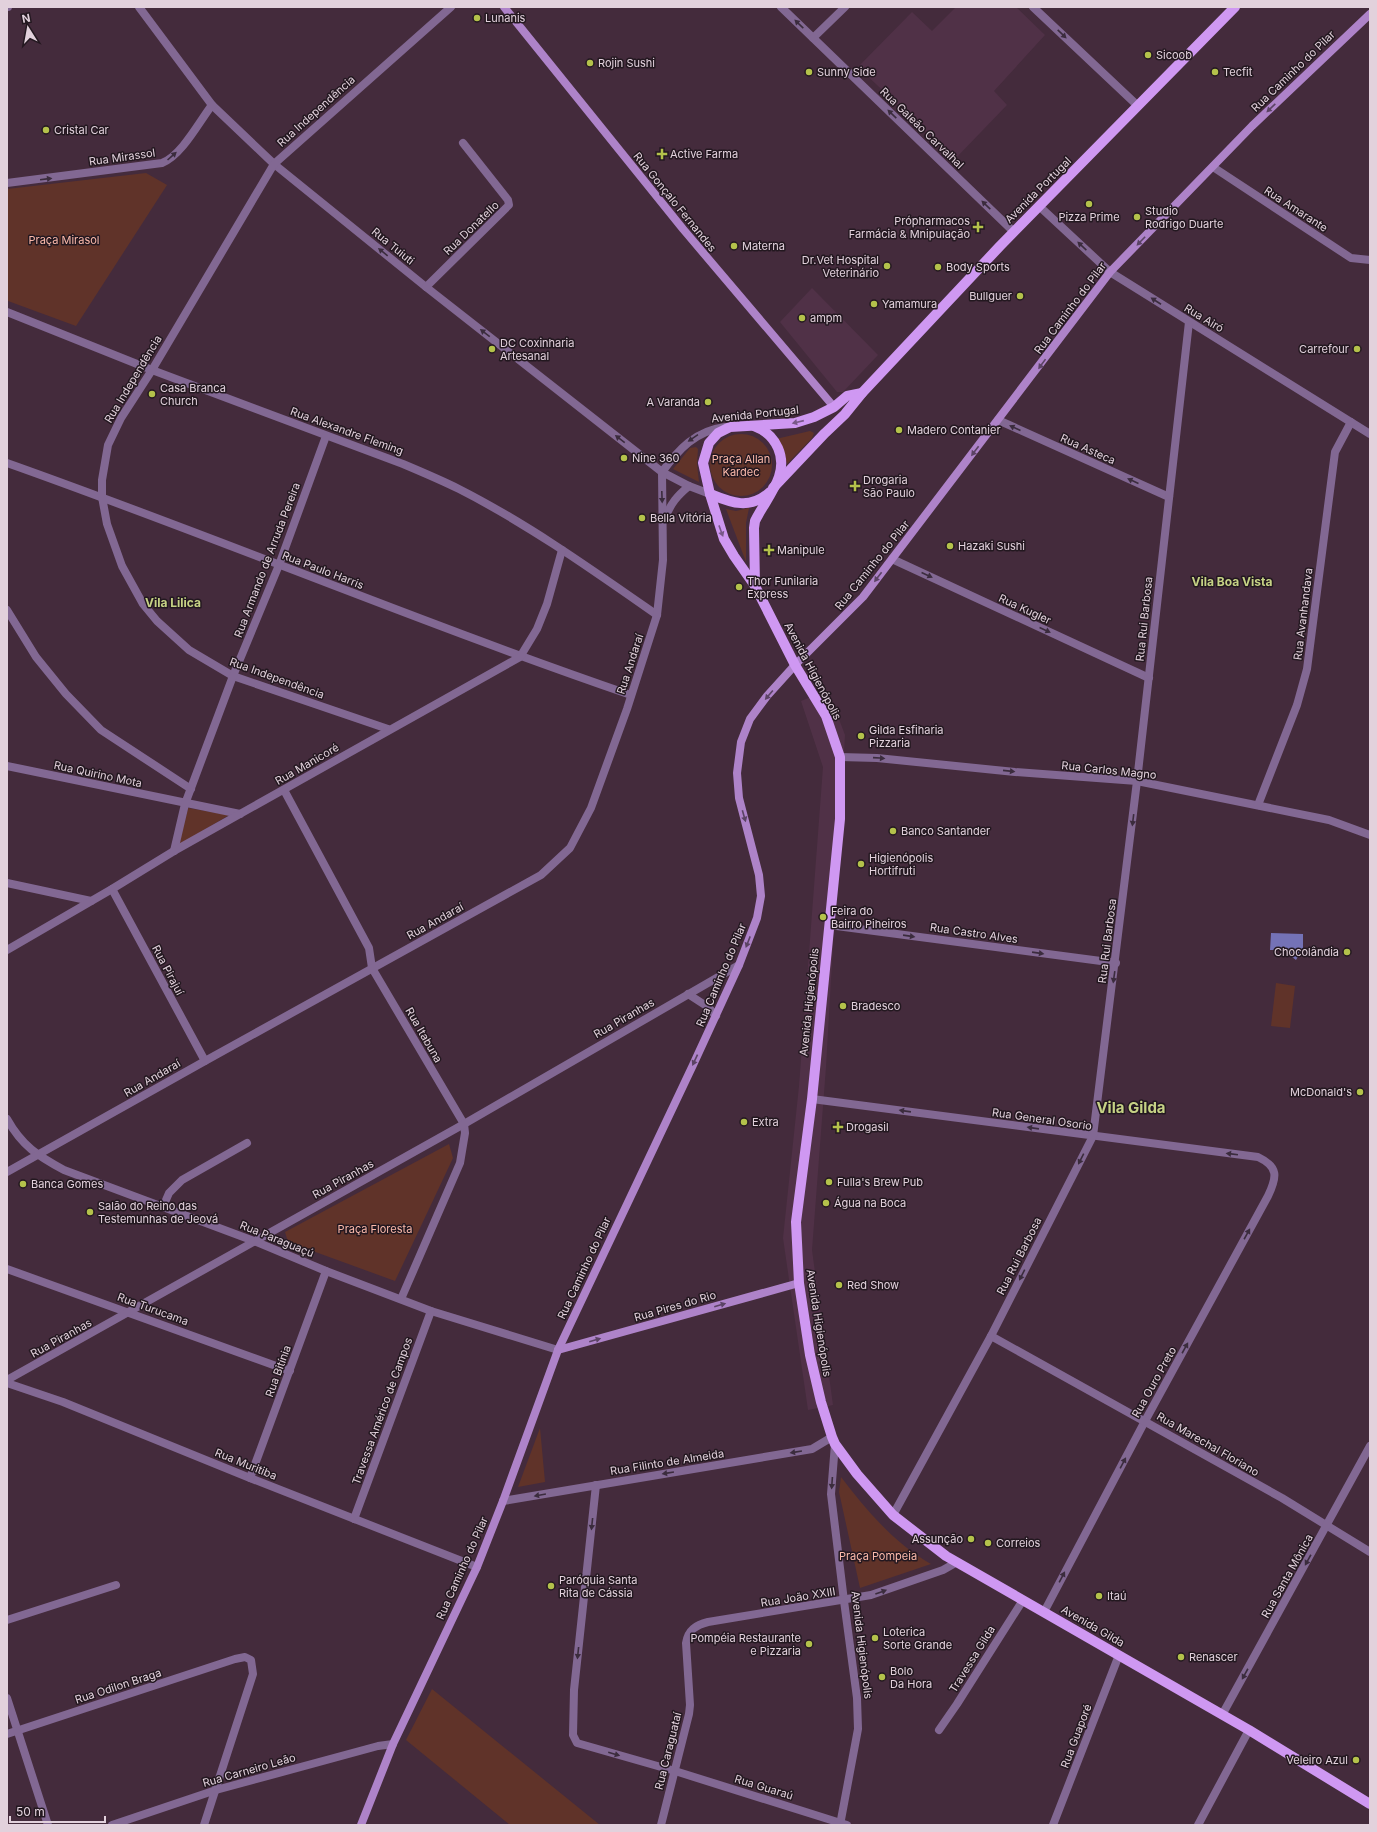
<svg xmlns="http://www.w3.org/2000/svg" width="1377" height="1832" font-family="Inter,sans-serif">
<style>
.built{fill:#503147}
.green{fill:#603329}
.water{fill:#7472b6}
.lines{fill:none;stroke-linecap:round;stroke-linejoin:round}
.minor{stroke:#826893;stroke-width:8}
.tertiary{stroke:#826893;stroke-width:8}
.secondary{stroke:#ae83c9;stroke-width:8}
.primary{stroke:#cf98f2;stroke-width:10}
.oneway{fill:#3b2c3d}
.oneway2{fill:#5b4364}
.oneway3{fill:#795889}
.poi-dot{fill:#b4c24b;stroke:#231820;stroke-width:1.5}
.labels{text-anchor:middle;stroke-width:3;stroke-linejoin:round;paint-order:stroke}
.poi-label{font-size:11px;fill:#e2d1dc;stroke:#231820;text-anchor:start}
.street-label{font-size:11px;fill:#e2d1dc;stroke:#231820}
.park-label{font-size:11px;fill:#fbb9aa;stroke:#231820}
.neighbourhood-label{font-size:12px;font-weight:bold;fill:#c6d285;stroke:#231820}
.district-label{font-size:15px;font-weight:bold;fill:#c6d285;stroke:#231820}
</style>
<rect width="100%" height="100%" fill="#442b3c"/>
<g class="built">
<polygon points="956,7 1016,7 1045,35 994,91 1007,105 955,159 858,67 912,12 932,31"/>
<polygon points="812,288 878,355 843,392 837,392 780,322"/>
<polygon points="828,690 845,735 826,1067 812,1250 833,1405 808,1410 783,1238 799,1086 823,767 801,701"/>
</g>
<g class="green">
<polygon points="146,173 167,185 76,326 8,301 7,189"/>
<polygon points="810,431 814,433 812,438 787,464 785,456 776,439"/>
<circle cx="741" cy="465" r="31"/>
<polygon points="696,447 698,449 697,464 699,482 673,469 690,448"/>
<polygon points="749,508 746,523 746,562 726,509 736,511"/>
<polygon points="188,808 229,815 179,845"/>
<polygon points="1276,983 1295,986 1290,1028 1271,1026"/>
<polygon points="449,1144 453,1158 395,1281 288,1242 285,1232"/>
<polygon points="540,1428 545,1482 518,1487"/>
<path d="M841,1477C866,1510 895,1544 931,1564L860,1588L839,1492Z"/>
<polygon points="432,1689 600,1825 510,1825 406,1740"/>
</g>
<polygon class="water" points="1271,933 1303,934 1303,948 1296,960 1283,950 1270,950"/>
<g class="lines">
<g class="minor">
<polyline points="7,7 8,7"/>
<polyline points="139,7 212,105 274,164 426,287 662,472"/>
<polyline points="781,7 1014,232"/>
<polyline points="1033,7 1138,106"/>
<polyline points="813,38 845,7"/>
<polyline points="1213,167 1351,258 1370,260"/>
<path d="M7,183L162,163C182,155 199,122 212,105"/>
<polyline points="1039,206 1110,272 1370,434"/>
<polyline points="426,287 509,205 508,200 463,143"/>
<path d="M7,312L152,370L403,464C422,472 441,480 459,489C528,524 594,571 657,615"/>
<polyline points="998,420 1169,497"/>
<path d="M7,463C216,537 421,623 631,695"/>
<polyline points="892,559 1149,678"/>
<polyline points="7,610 36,657 66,694 101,730 191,789"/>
<polyline points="388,729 233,676 189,650 157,621 143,604 122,566 107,524 102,497 102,480 108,445 121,418 152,370 274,164 451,7"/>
<polyline points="840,757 877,758 1015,772 1137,781 1329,820 1370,835"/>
<polyline points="7,766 240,814"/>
<polyline points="284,790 369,948 372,968 464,1124 465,1133 460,1163 401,1299"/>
<polyline points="1258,805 1297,705 1307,669 1335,452 1351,422"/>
<polyline points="174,851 185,804 233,676 279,565 326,436"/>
<polyline points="7,883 91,901"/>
<polyline points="112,889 205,1061"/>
<polyline points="829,925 1116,963"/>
<polyline points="7,950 112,889 174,851 520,657 537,629 547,604 562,550"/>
<polyline points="688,994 708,1007 716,1016"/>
<path d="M812,1099L1258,1157C1279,1167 1277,1177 1268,1196L1145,1421L1044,1612"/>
<path d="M7,1119C22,1146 38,1156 64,1170L254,1241L326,1271L431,1311L558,1350"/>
<polyline points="163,1207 169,1193 182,1180 247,1143"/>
<polyline points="7,1269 290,1371"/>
<polyline points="991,1336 1282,1498 1370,1552"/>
<polyline points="7,1380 464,1124 739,965"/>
<polyline points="7,1383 63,1402 250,1478 477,1567"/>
<polyline points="835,1444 831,1494 844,1601 857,1698 858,1729 840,1825"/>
<polyline points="250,1478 326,1271"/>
<polyline points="596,1485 574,1690 573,1735 577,1743 675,1771 847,1825"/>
<polyline points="503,1501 812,1449 832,1437"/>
<polyline points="893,1515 991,1336 1093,1136 1137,781 1189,322"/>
<polyline points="354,1519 431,1311"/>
<polyline points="7,1620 116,1585"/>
<polyline points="1222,1715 1370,1446"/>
<polyline points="939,1730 957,1704 1023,1600"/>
<polyline points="7,1734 235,1659 245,1657 251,1660 253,1674 204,1825"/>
<path d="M661,1825L689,1714L690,1705L686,1643C688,1630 696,1625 708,1622L871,1595L943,1570L957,1562"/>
<polyline points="1053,1825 1119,1655"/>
<polyline points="1198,1825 1249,1730"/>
</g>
<g class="tertiary">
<path d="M662,472C679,449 695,431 725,427"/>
<polyline points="662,472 689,486 710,494"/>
<path d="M665,518C671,503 677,496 689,486"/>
<polyline points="7,1172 205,1061 541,875 570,848 591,808 627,709 657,615 663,560 662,472"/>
<polyline points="7,1698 48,1825"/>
<polyline points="112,1825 216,1790 378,1746 393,1744"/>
</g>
<g class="secondary">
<polyline points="504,7 683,229 834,407"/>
<polyline points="558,1350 799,1283"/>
<polyline points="361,1825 393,1744 477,1567 503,1501 558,1350 693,1065 739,965 757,918 761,896 759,875 739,798 737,773 741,742 750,719 767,696 795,665 863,597 1110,272 1252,126 1370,14"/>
</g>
<g class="primary">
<polyline points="862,393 847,396 834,407 814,417 795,423 730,427 718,433 709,443 703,463 710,494 724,539 734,556 755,586 795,665 826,716 840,757 840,819 812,1099 796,1222 799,1283 810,1355 821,1402 832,1437 835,1444 857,1474 893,1515 946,1556 1249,1730 1370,1804"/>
<path d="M754,426C765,430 773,437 778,448C790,475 766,498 755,521L754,528L755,586"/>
<polyline points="773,488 825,433 845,414 862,393 1000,246 1235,7"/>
<path d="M710,494C732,503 750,510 770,492"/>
</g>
</g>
<defs><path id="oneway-solid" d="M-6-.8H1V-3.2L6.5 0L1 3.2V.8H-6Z"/></defs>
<g class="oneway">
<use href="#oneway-solid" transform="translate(799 24) rotate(-136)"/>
<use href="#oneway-solid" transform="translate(1062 34) rotate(44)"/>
<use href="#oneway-solid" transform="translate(892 114) rotate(-136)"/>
<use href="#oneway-solid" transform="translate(172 156) rotate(-42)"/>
<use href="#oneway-solid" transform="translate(46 179) rotate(-7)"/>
<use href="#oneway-solid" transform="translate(986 205) rotate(-136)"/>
<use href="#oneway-solid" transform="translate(1082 246) rotate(-137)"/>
<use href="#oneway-solid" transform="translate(383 252) rotate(-141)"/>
<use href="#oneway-solid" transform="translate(1156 301) rotate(-147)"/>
<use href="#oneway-solid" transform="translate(485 333) rotate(-142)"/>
<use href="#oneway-solid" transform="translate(1015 428) rotate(-156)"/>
<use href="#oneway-solid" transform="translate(693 438) rotate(146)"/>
<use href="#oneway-solid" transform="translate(620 439) rotate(-142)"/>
<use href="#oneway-solid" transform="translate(1133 481) rotate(-156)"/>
<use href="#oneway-solid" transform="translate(662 497) rotate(88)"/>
<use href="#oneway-solid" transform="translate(927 575) rotate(25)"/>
<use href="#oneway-solid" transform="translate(1045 630) rotate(25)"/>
<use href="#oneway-solid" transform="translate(879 758) rotate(4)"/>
<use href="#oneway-solid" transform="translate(1009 771) rotate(6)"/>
<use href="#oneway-solid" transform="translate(1133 820) rotate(97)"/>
<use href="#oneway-solid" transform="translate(909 936) rotate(8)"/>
<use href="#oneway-solid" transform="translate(1038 953) rotate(8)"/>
<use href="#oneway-solid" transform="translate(1114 977) rotate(98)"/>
<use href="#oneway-solid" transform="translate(905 1111) rotate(-172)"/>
<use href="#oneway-solid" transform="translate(1033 1128) rotate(-172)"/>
<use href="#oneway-solid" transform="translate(1232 1154) rotate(-173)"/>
<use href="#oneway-solid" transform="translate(1081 1159) rotate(117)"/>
<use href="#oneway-solid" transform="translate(1247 1234) rotate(-61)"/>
<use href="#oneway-solid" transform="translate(1022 1275) rotate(117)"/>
<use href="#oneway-solid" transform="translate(1185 1348) rotate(-61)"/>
<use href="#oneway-solid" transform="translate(796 1452) rotate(171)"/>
<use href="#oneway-solid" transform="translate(1123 1463) rotate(-62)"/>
<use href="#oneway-solid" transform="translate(668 1473) rotate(171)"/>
<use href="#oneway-solid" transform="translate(832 1483) rotate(94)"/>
<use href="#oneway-solid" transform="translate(540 1495) rotate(170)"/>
<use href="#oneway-solid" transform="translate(592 1524) rotate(96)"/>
<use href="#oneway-solid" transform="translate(1308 1560) rotate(119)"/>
<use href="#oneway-solid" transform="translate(1062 1577) rotate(-62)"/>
<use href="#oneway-solid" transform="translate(881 1592) rotate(-20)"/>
<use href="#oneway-solid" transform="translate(578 1653) rotate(96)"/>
<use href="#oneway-solid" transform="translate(1245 1674) rotate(119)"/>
<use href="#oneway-solid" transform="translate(614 1754) rotate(16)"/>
</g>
<g class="oneway2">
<use href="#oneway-solid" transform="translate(1271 108) rotate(136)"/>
<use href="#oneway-solid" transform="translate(1141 241) rotate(134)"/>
<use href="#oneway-solid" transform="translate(1042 364) rotate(126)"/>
<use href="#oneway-solid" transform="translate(975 451) rotate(127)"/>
<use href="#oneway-solid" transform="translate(878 577) rotate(127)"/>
<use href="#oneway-solid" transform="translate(769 695) rotate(130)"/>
<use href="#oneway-solid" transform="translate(744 816) rotate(74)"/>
<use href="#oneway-solid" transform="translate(748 942) rotate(111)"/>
<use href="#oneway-solid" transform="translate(695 1060) rotate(115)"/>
<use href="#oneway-solid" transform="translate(720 1305) rotate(-16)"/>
<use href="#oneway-solid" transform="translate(595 1340) rotate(-16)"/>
</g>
<g class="oneway3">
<use href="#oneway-solid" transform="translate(798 422) rotate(167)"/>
<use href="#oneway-solid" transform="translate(721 531) rotate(70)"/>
</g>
<g class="poi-dot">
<circle cx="477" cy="18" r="4"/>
<circle cx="1148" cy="55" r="4"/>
<circle cx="590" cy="63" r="4"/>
<circle cx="809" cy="72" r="4"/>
<circle cx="1215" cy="72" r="4"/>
<circle cx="46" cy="130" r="4"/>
<path d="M660 148h4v4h4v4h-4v4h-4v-4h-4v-4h4z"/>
<circle cx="1089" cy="204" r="4"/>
<circle cx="1137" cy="217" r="4"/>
<path d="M976 221h4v4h4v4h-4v4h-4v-4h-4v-4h4z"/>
<circle cx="734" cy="246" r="4"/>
<circle cx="887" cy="266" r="4"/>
<circle cx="938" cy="267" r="4"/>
<circle cx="1020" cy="296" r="4"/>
<circle cx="874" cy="304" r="4"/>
<circle cx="802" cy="318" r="4"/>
<circle cx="492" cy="349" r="4"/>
<circle cx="1357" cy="349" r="4"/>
<circle cx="152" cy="394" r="4"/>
<circle cx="708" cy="402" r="4"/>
<circle cx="899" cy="430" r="4"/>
<circle cx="624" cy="458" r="4"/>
<path d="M853 480h4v4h4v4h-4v4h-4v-4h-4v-4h4z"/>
<circle cx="642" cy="518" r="4"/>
<circle cx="950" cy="546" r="4"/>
<path d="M767 544h4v4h4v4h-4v4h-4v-4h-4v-4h4z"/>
<circle cx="739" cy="587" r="4"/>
<circle cx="861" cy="736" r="4"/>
<circle cx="893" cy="831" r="4"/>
<circle cx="861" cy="864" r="4"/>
<circle cx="823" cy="917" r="4"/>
<circle cx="1347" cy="952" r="4"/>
<circle cx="843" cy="1006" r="4"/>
<circle cx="1360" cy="1092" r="4"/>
<circle cx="744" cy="1122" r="4"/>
<path d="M836 1121h4v4h4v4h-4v4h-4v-4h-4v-4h4z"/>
<circle cx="829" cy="1182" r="4"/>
<circle cx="23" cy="1184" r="4"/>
<circle cx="826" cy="1203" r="4"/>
<circle cx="90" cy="1212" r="4"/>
<circle cx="839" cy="1285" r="4"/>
<circle cx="971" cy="1539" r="4"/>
<circle cx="988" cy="1543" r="4"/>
<circle cx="551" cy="1586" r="4"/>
<circle cx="1099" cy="1596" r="4"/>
<circle cx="875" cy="1638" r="4"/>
<circle cx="809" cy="1644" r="4"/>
<circle cx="1181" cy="1657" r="4"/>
<circle cx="882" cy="1677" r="4"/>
<circle cx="1356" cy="1760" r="4"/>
</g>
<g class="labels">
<g class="poi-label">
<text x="485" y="22">Lunanis</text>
<text x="1156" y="59">Sicoob</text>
<text x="598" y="67">Rojin Sushi</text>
<text x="817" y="76">Sunny Side</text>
<text x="1223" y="76">Tecfit</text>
<text x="54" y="134">Cristal Car</text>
<text x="670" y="158">Active Farma</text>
<text x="1145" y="215">Studio<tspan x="1145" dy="13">Rodrigo Duarte</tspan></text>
<text x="1089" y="221" text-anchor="middle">Pizza Prime</text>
<text x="970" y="225" text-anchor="end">Própharmacos<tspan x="970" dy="13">Farmácia &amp; Mnipulação</tspan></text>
<text x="742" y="250">Materna</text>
<text x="879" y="264" text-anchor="end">Dr.Vet Hospital<tspan x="879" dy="13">Veterinário</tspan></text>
<text x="946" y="271">Body Sports</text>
<text x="1012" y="300" text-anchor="end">Bullguer</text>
<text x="882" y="308">Yamamura</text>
<text x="810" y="322">ampm</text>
<text x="500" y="347">DC Coxinharia<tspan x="500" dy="13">Artesanal</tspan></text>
<text x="1349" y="353" text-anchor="end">Carrefour</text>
<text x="160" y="392">Casa Branca<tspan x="160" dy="13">Church</tspan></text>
<text x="700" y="406" text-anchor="end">A Varanda</text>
<text x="907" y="434">Madero Contanier</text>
<text x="632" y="462">Nine 360</text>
<text x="863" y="484">Drogaria<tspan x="863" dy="13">São Paulo</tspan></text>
<text x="650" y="522">Bella Vitória</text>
<text x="958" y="550">Hazaki Sushi</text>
<text x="777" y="554">Manipule</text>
<text x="747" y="585">Thor Funilaria<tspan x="747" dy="13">Express</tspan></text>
<text x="869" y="734">Gilda Esfiharia<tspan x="869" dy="13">Pizzaria</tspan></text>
<text x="901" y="835">Banco Santander</text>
<text x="869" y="862">Higienópolis<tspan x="869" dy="13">Hortifruti</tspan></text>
<text x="831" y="915">Feira do<tspan x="831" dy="13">Bairro Piheiros</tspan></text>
<text x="1339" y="956" text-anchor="end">Chocolândia</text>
<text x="851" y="1010">Bradesco</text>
<text x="1352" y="1096" text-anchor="end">McDonald's</text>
<text x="752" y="1126">Extra</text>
<text x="846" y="1131">Drogasil</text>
<text x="837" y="1186">Fulla's Brew Pub</text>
<text x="31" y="1188">Banca Gomes</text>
<text x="834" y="1207">Água na Boca</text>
<text x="98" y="1210">Salão do Reino das<tspan x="98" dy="13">Testemunhas de Jeová</tspan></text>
<text x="847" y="1289">Red Show</text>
<text x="963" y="1543" text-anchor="end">Assunção</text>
<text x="996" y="1547">Correios</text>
<text x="559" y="1584">Paróquia Santa<tspan x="559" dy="13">Rita de Cássia</tspan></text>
<text x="1107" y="1600">Itaú</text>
<text x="883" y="1636">Loterica<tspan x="883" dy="13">Sorte Grande</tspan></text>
<text x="801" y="1642" text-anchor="end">Pompéia Restaurante<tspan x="801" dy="13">e Pizzaria</tspan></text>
<text x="1189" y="1661">Renascer</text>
<text x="890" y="1675">Bolo<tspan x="890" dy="13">Da Hora</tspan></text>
<text x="1348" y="1764" text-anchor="end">Veleiro Azul</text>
</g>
<g class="street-label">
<text transform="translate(1293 71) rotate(-44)" y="4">Rua Caminho do Pilar</text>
<text transform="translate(316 111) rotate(-42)" y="4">Rua Independência</text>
<text transform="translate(922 128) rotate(44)" y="4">Rua Galeão Carvalhal</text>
<text transform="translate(122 157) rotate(-8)" y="4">Rua Mirassol</text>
<text transform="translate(1038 190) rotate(-45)" y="4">Avenida Portugal</text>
<text transform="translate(675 202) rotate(51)" y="4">Rua Gonçalo Fernandes</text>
<text transform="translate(1296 209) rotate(33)" y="4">Rua Amarante</text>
<text transform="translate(471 228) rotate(-44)" y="4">Rua Donatello</text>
<text transform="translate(393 246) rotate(39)" y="4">Rua Tuiuti</text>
<text transform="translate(1070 308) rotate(-53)" y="4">Rua Caminho do Pilar</text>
<text transform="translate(1204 318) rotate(31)" y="4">Rua Airó</text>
<text transform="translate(133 379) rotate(-59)" y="4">Rua Independência</text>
<text transform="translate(755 414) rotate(-6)" y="4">Avenida Portugal</text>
<text transform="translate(347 431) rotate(20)" y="4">Rua Alexandre Fleming</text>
<text transform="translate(1088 449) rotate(24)" y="4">Rua Asteca</text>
<text transform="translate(267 560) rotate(-69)" y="4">Rua Armando de Arruda Pereira</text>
<text transform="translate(872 565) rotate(-51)" y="4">Rua Caminho do Pilar</text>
<text transform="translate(323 570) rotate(21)" y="4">Rua Paulo Harris</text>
<text transform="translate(1025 609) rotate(25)" y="4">Rua Kugler</text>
<text transform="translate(1303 614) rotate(-83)" y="4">Rua Avanhandava</text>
<text transform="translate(1144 619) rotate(-84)" y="4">Rua Rui Barbosa</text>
<text transform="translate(630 664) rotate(-72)" y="4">Rua Andaraí</text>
<text transform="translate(813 671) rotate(62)" y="4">Avenida Higienópolis</text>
<text transform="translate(277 678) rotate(20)" y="4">Rua Independência</text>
<text transform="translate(307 764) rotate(-30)" y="4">Rua Manicoré</text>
<text transform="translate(1109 770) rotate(6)" y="4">Rua Carlos Magno</text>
<text transform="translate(98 774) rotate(12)" y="4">Rua Quirino Mota</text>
<text transform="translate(435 921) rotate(-29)" y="4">Rua Andaraí</text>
<text transform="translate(974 933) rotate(8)" y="4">Rua Castro Alves</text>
<text transform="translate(1107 941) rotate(-83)" y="4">Rua Rui Barbosa</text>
<text transform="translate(168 970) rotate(62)" y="4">Rua Pirajuí</text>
<text transform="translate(721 975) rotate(-67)" y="4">Rua Caminho do Pilar</text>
<text transform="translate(809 1002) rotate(-84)" y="4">Avenida Higienópolis</text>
<text transform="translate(624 1018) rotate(-30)" y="4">Rua Piranhas</text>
<text transform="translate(424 1035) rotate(60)" y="4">Rua Itabuna</text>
<text transform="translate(152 1078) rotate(-30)" y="4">Rua Andaraí</text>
<text transform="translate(1042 1119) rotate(8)" y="4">Rua General Osorio</text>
<text transform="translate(343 1179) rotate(-29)" y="4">Rua Piranhas</text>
<text transform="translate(277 1239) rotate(22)" y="4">Rua Paraguaçú</text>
<text transform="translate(1019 1256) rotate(-63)" y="4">Rua Rui Barbosa</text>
<text transform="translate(584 1268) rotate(-65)" y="4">Rua Caminho do Pilar</text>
<text transform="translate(675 1306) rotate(-16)" y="4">Rua Pires do Rio</text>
<text transform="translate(153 1309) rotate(20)" y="4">Rua Turucama</text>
<text transform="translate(819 1323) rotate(81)" y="4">Avenida Higienópolis</text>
<text transform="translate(61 1338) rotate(-29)" y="4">Rua Piranhas</text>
<text transform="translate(278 1371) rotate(-70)" y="4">Rua Bitínia</text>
<text transform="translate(1154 1382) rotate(-61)" y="4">Rua Ouro Preto</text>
<text transform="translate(382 1411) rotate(-70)" y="4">Travessa Américo de Campos</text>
<text transform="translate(1208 1444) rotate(30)" y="4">Rua Marechal Floriano</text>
<text transform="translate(667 1462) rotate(-9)" y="4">Rua Filinto de Almeida</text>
<text transform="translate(246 1464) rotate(22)" y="4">Rua Muritiba</text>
<text transform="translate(462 1568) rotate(-66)" y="4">Rua Caminho do Pilar</text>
<text transform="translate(1287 1576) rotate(-61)" y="4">Rua Santa Mônica</text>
<text transform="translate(798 1597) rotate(-9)" y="4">Rua João XXIII</text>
<text transform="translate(1093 1626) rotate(30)" y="4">Avenida Gilda</text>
<text transform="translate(862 1645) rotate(83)" y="4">Avenida Higienópolis</text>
<text transform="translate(972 1659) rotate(-58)" y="4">Travessa Gilda</text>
<text transform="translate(118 1686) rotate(-18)" y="4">Rua Odilon Braga</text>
<text transform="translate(1076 1736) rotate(-69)" y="4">Rua Guaporé</text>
<text transform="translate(668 1751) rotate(-76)" y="4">Rua Caraguataí</text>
<text transform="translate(249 1770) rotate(-16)" y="4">Rua Carneiro Leão</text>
<text transform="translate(764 1787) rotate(17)" y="4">Rua Guaraú</text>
</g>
<g class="park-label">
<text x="64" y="244">Praça Mirasol</text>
<text x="741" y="463">Praça Allan<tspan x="741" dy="13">Kardec</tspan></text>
<text x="375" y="1233">Praça Floresta</text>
<text x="878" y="1560">Praça Pompeia</text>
</g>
<g class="neighbourhood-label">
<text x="1232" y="586">Vila Boa Vista</text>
<text x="173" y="607">Vila Lilica</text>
</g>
<g class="district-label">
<text x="1131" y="1113">Vila Gilda</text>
</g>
</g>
<rect width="1377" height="1832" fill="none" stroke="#e2d1dc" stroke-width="16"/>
<g transform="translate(28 28) rotate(349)" stroke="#231820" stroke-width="3" paint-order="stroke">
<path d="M0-3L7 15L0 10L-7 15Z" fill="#e2d1dc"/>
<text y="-6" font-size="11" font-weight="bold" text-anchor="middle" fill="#e2d1dc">N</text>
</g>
<path d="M10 1816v6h95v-6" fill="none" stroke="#e2d1dc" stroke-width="2"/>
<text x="16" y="1816" font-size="12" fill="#e2d1dc" stroke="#231820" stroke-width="3" paint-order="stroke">50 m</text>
</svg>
